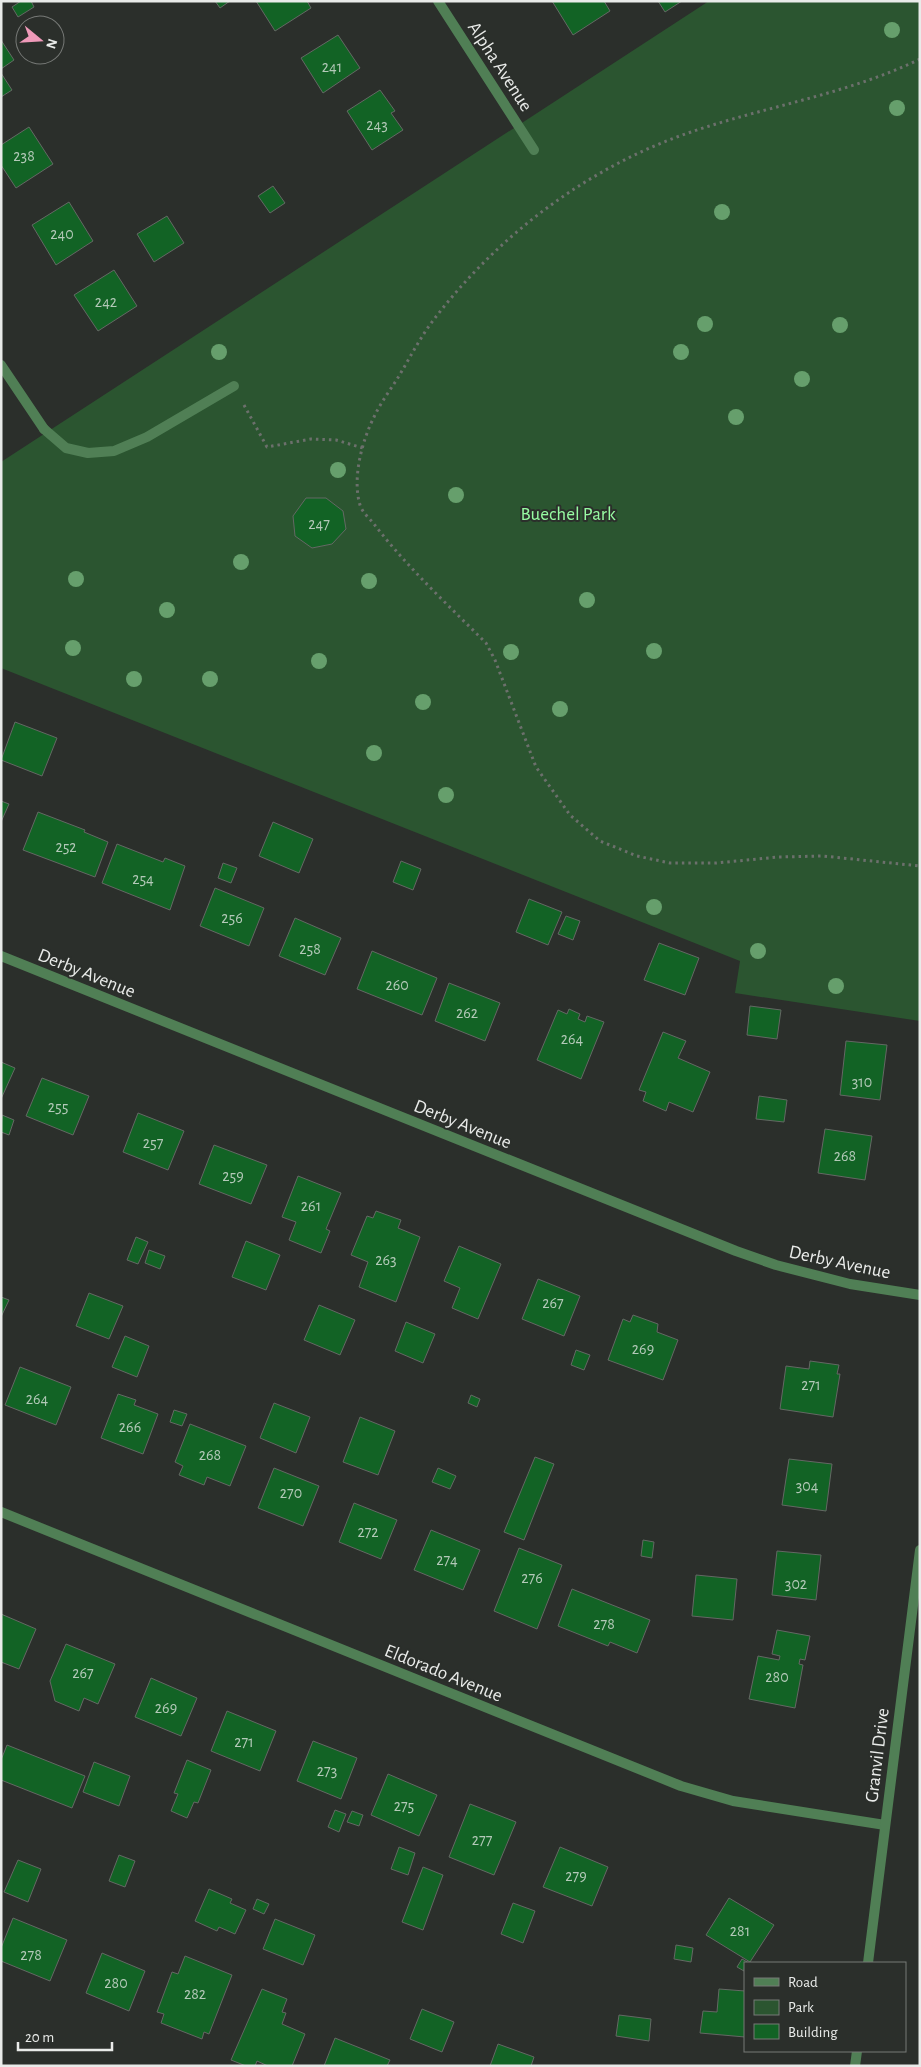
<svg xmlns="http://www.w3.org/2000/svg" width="921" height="2067" font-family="'Alegreya Sans',sans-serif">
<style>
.green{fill:#2b5530}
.building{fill:#126325;stroke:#646864}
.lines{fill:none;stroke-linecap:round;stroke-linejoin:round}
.path{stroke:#6c706c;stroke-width:3;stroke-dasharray:2.5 4;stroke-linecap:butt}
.lane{stroke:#507f55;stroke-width:10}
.street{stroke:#507f55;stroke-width:10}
.tree{fill:#669f6c}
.labels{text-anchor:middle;stroke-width:4;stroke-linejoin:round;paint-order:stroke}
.number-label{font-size:16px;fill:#b3c9b8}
.street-label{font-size:19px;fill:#e9ebe9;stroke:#2b2f2b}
.park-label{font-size:19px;fill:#97faa2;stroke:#2b2f2b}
</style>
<rect width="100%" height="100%" fill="#2b2f2b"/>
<polygon class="green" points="709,1 920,1 920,1021 735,993 740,961 1,668 1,462"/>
<g class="building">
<polygon points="21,1 31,1 34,7 18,17 12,7"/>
<polygon points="215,1 230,1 220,8"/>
<polygon points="256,1 307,1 311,8 275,31"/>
<polygon points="552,1 604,1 610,11 573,35"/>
<polygon points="658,1 682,1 665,12"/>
<polygon points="338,35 360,68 323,93 301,58"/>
<polygon points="1,40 14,60 1,69"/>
<polygon points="1,73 12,90 1,97"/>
<polygon points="380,90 395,111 391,113 403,130 372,150 347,111"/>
<polygon points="29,127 53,164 16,188 1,165 1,145"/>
<polygon points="273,186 285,203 270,213 258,196"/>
<polygon points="69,202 93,241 56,265 32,225"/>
<polygon points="167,216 184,243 154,262 137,234"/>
<polygon points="114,270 137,306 98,331 74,295"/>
<polygon points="306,498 326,498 343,511 346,529 332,544 312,548 295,536 293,516"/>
<polygon points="15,722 57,738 42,776 1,760"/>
<polygon points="1,801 9,804 1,822"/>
<polygon points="38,812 85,830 84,832 108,842 95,877 23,850"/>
<polygon points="273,822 313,839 299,873 259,856"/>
<polygon points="117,844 163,862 165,858 185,866 170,910 102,883"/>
<polygon points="401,861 421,869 413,890 393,882"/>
<polygon points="223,863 237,868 231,883 218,878"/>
<polygon points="215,888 264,908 249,946 200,926"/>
<polygon points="529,899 562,912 548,945 516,932"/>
<polygon points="566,916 580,921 573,940 558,934"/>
<polygon points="295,918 341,938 325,975 279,956"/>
<polygon points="659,943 699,958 685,995 644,980"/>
<polygon points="372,951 437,978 422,1015 357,989"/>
<polygon points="449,983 500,1003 485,1041 435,1021"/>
<polygon points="750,1006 781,1010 777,1039 747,1035"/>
<polygon points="569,1009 580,1014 578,1019 585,1022 587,1016 604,1022 581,1079 537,1060 558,1010 567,1014"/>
<polygon points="663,1032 686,1041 678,1058 710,1072 693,1112 669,1102 666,1111 643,1101 646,1092 639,1090"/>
<polygon points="846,1041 887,1045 880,1100 840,1095"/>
<polygon points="1,1062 15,1068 1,1099"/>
<polygon points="42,1078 89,1096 73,1135 26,1116"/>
<polygon points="759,1096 787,1100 784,1122 756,1119"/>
<polygon points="138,1113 184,1131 168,1170 123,1152"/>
<polygon points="2,1115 14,1120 9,1135 1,1132"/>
<polygon points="825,1129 872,1136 865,1180 818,1173"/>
<polygon points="214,1145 267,1165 251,1204 199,1184"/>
<polygon points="298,1176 341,1193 326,1229 330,1231 321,1253 289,1240 296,1222 282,1217"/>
<polygon points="376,1211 401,1220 398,1228 420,1237 396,1302 359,1287 368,1262 351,1255 367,1216 373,1218"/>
<polygon points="136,1237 148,1242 138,1264 127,1260"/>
<polygon points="246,1241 280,1255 266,1290 232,1277"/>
<polygon points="459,1246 501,1264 478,1319 452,1308 460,1288 444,1281"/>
<polygon points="149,1250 165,1256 160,1269 145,1263"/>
<polygon points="538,1279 580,1296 564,1336 522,1319"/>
<polygon points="89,1293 123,1306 109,1339 76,1326"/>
<polygon points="1,1297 9,1300 1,1317"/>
<polygon points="319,1305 355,1320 340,1355 304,1340"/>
<polygon points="633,1315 658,1324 657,1332 678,1340 663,1380 608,1360 623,1319 630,1322"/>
<polygon points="406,1322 435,1334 423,1363 395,1351"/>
<polygon points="125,1336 149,1346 137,1377 112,1367"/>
<polygon points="576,1350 590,1355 584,1370 571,1365"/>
<polygon points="810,1361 839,1365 837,1374 840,1374 833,1417 780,1409 786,1366 809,1369"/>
<polygon points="20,1367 71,1387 56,1425 5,1405"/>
<polygon points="118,1394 136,1400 134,1405 158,1414 143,1454 101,1438"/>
<polygon points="471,1395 480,1399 477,1407 468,1403"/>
<polygon points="274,1403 310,1417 296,1453 260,1438"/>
<polygon points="174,1410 187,1414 182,1426 170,1422"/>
<polygon points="360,1417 395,1431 378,1475 343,1462"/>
<polygon points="190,1424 246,1446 230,1486 207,1477 204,1485 179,1475 183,1466 175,1462"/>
<polygon points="535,1457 554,1464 524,1540 504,1532"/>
<polygon points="789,1459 832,1464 826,1511 782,1505"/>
<polygon points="274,1468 319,1486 303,1526 258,1508"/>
<polygon points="438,1468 456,1476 450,1489 432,1482"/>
<polygon points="354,1503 397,1520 381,1559 339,1542"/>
<polygon points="431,1530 480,1550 463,1590 414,1570"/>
<polygon points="643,1540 654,1542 652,1558 641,1556"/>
<polygon points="519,1548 562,1565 537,1629 494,1611"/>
<polygon points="777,1551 821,1555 816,1600 772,1595"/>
<polygon points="696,1575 737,1579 733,1620 692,1616"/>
<polygon points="572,1589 650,1620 637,1653 610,1642 608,1646 558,1626"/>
<polygon points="1,1614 36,1629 19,1669 1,1662"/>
<polygon points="777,1630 810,1636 805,1660 800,1659 799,1664 803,1665 795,1708 749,1699 758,1656 779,1660 780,1656 772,1654"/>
<polygon points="66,1644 115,1664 98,1704 84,1698 79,1711 55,1701 50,1681"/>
<polygon points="151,1678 197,1698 181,1736 135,1717"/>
<polygon points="227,1711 276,1731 260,1771 211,1751"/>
<polygon points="313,1741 357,1758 341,1799 297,1781"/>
<polygon points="7,1745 85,1776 72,1808 1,1780 1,1760"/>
<polygon points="187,1760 211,1770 198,1803 194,1802 187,1818 171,1811 178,1794 174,1793"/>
<polygon points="94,1762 130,1776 119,1806 83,1792"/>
<polygon points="388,1774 437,1795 419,1836 371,1815"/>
<polygon points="470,1804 516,1822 494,1875 449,1857"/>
<polygon points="335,1810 346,1814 339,1832 328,1827"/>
<polygon points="352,1811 363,1815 359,1826 347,1822"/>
<polygon points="399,1847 415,1853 408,1875 391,1869"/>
<polygon points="560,1847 608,1867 592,1906 543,1887"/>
<polygon points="119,1855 135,1861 125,1887 109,1881"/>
<polygon points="18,1860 41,1869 28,1902 4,1892"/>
<polygon points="423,1867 443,1875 423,1930 402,1922"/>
<polygon points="209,1889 232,1899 230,1903 246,1910 235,1934 219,1927 217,1931 195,1921"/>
<polygon points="729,1898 774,1925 750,1962 706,1935"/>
<polygon points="257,1899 269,1904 264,1914 253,1909"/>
<polygon points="513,1903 535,1911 523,1943 501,1934"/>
<polygon points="13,1918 67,1940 50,1981 1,1961 1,1948"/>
<polygon points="275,1919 315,1935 303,1965 263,1949"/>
<polygon points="676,1945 693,1948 691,1962 674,1959"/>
<polygon points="102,1953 145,1971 129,2011 86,1993"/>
<polygon points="185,1956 232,1975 209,2034 204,2032 202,2039 161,2023 164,2014 157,2012 172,1972 178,1974"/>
<polygon points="742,1959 749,1963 745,1963 744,1971 737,1967"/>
<polygon points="262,1989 287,1999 282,2012 286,2013 282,2024 305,2034 292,2066 268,2066 257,2061 255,2066 246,2066 231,2060"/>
<polygon points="719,1989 745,1991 745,2037 700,2033 703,2011 717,2012"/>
<polygon points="422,2009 454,2022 442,2052 410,2039"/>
<polygon points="619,2015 651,2019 649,2041 616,2036"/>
<polygon points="335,2038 390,2060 387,2066 324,2066"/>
<polygon points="498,2044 534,2057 531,2066 490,2066"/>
</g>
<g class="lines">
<g class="path">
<path d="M920,59C848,94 767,106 691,132C587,167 494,238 429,326C418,342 409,359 399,376C391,389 381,402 374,417C362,441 352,478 360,505C362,512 370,519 374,524C407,567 448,605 486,643L495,660L536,767L570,815L600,841L637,856L670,863H716L778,857L823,856L920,866"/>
<polyline points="244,405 267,447 311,439 336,440 363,448"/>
</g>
<polyline class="lane" points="44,429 66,448 88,453 114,451 147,437 234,386"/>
<g class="street">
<polyline points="438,1 534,150"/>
<polyline points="1,365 44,429"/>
<polyline points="1,956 736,1251 776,1265 850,1284 920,1295"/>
<polyline points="1,1512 681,1786 733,1801 885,1825"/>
<polyline points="868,1963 920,1550"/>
<polyline points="855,2066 857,2051"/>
</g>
</g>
<g class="tree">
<circle cx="892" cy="30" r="8"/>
<circle cx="897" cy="108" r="8"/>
<circle cx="722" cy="212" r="8"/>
<circle cx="705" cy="324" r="8"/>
<circle cx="840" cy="325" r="8"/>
<circle cx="219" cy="352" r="8"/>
<circle cx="681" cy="352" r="8"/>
<circle cx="802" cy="379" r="8"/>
<circle cx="736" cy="417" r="8"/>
<circle cx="338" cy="470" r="8"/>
<circle cx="456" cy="495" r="8"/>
<circle cx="241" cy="562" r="8"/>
<circle cx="76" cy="579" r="8"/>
<circle cx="369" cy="581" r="8"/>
<circle cx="587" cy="600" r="8"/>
<circle cx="167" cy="610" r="8"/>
<circle cx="73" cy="648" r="8"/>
<circle cx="654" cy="651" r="8"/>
<circle cx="511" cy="652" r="8"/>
<circle cx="319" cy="661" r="8"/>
<circle cx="134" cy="679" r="8"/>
<circle cx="210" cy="679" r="8"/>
<circle cx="423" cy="702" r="8"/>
<circle cx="560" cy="709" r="8"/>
<circle cx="374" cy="753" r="8"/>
<circle cx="446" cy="795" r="8"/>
<circle cx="654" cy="907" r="8"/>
<circle cx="758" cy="951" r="8"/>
<circle cx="836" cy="986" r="8"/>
</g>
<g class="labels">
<g class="number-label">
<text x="332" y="72">241</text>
<text x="377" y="130">243</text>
<text x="24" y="161">238</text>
<text x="62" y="239">240</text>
<text x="106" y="307">242</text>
<text x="319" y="529">247</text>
<text x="66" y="852">252</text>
<text x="143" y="884">254</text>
<text x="232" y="923">256</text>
<text x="310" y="954">258</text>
<text x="397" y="990">260</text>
<text x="467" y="1018">262</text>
<text x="572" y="1044">264</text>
<text x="862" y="1087">310</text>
<text x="58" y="1112">255</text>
<text x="153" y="1148">257</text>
<text x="845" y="1161">268</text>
<text x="233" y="1181">259</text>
<text x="311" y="1211">261</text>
<text x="386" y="1265">263</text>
<text x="553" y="1308">267</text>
<text x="643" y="1354">269</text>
<text x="811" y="1390">271</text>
<text x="37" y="1404">264</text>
<text x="130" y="1432">266</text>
<text x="210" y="1460">268</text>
<text x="807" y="1491">304</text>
<text x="291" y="1498">270</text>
<text x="368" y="1537">272</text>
<text x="447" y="1565">274</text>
<text x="532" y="1583">276</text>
<text x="796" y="1589">302</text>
<text x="604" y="1629">278</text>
<text x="83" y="1678">267</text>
<text x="777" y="1682">280</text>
<text x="166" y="1713">269</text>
<text x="244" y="1747">271</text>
<text x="327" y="1776">273</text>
<text x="404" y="1811">275</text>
<text x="482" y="1845">277</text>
<text x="576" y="1881">279</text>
<text x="740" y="1936">281</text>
<text x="31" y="1960">278</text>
<text x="116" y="1988">280</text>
<text x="195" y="1999">282</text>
</g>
<g class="street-label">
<text transform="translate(501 66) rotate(57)" y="7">Alpha Avenue</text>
<text transform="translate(87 972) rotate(22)" y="7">Derby Avenue</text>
<text transform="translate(463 1123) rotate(22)" y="7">Derby Avenue</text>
<text transform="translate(840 1261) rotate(12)" y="7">Derby Avenue</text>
<text transform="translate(444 1672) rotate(22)" y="7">Eldorado Avenue</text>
<text transform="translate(876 1755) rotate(-83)" y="7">Granvil Drive</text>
</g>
<g class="park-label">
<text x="568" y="520">Buechel Park</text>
</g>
</g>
<rect width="921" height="2067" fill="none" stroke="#e9ebe9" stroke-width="5"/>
<rect x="744" y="1962" width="162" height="90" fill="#2b2f2b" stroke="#777a77"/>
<rect x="754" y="1978" width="25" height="8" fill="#507f55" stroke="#777a77"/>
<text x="788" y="1987" font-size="15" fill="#e9ebe9">Road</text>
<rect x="754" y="2000" width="25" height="15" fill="#2b5530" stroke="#777a77"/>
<text x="788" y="2012" font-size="15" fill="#e9ebe9">Park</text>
<rect x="754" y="2024" width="25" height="15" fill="#126325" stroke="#777a77"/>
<text x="788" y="2037" font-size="15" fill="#e9ebe9">Building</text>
<g transform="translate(40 40) rotate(108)"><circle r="24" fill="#2b2f2b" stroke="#777a77"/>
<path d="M0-4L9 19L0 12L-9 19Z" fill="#ef9ab9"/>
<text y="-8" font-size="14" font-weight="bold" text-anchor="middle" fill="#e9ebe9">N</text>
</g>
<path d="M18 2042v8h94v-8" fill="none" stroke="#e9ebe9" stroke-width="2.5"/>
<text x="25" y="2042" font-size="15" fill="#e9ebe9" stroke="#2b2f2b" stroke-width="4" paint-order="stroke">20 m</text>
</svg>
